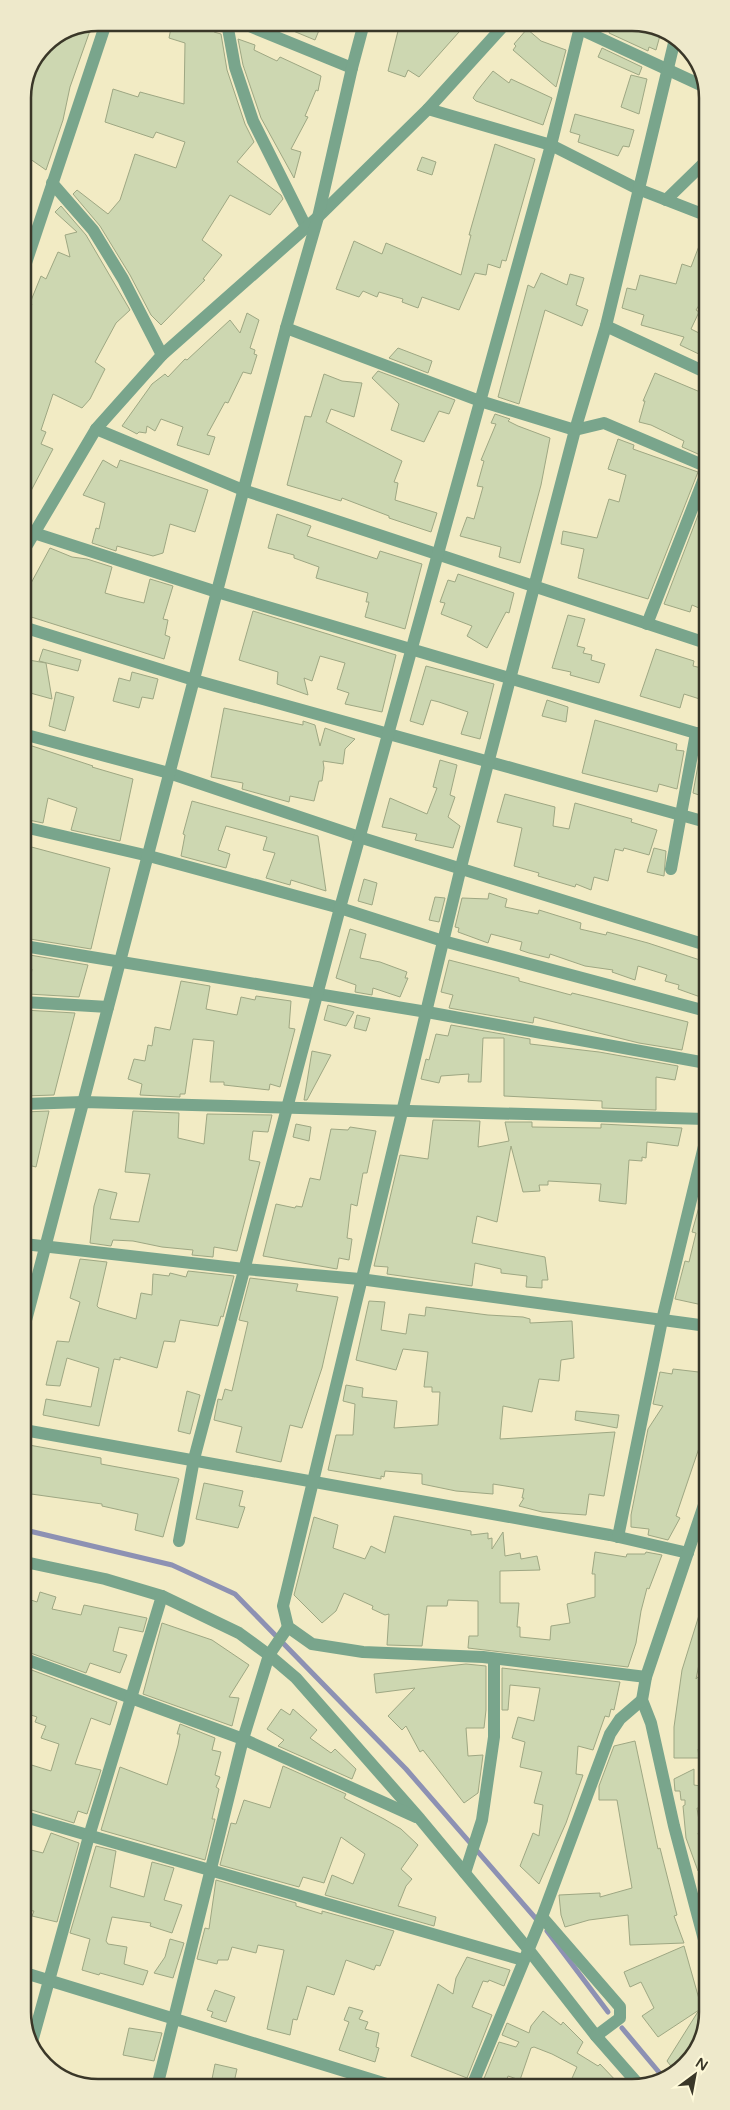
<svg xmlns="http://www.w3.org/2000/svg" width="730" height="2110" font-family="'Varela Round',sans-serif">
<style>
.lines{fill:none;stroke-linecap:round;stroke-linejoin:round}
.stream{stroke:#8d91b3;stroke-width:5}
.building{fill:#cdd7b1;stroke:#9ea783}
.minor{stroke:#79a58c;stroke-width:12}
.rim{fill:none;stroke:#3a3728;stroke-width:2.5}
</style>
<rect width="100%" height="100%" fill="#f2ebc4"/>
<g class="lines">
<g class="stream">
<polyline points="25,1530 172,1565 235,1594 406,1769 538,1921"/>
<polyline points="547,1931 608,2012"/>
<polyline points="622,2028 663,2077"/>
</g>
</g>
<g class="building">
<polygon points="172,23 182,26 183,23 212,23 214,32 221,34 227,70 245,124 254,142 237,162 281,195 283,199 270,215 230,195 202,240 222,255 203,279 205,280 161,325 151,315 130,275 100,226 73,194 77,190 108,214 120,200 135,154 176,168 185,142 156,132 153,138 105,122 113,89 138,97 140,92 184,104 185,43 169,38"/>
<polygon points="274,23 322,23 315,40"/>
<polygon points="400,23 467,23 419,77 408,70 405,77 388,71"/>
<polygon points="613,23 637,23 661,32 656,50 649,47 648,51 609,33"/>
<polygon points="92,25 70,87 63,120 46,170 23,154 23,93 47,43"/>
<polygon points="527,29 541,41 566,50 556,87 513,50 516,46 514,44"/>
<polygon points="238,39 255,45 254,50 277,61 280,57 321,76 318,91 316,90 305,116 308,117 291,149 301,152 294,178 261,118 243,65"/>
<polygon points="602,48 642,67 639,75 598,57"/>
<polygon points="493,71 509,83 511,79 552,98 543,125 476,101 473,98 477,91"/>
<polygon points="631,75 647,79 639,114 621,107"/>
<polygon points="575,114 634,130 629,147 623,146 618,156 578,142 580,135 570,132"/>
<polygon points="495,144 535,159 506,261 502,260 500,268 488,264 486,275 475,273 459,310 422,297 418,308 402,302 403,299 379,292 377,297 363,291 359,297 336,289 354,241 382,254 386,243 461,275 471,235 469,235"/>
<polygon points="422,157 436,162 432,175 417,170"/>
<polygon points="61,206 86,235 130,310 116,323 95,362 105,369 90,399 82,408 53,394 41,430 46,432 41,444 53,449 23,506 23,322 32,304 30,303 41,276 46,279 58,252 70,257 65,235 77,232 55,212"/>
<polygon points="704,233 705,296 696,310 699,312 691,329 705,336 705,357 680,345 684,337 641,325 644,315 622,308 627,288 636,290 640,275 676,284 682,264 691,267"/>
<polygon points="541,273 567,285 570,274 584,278 576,305 588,310 582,326 545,310 519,404 498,397 528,285 534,288"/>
<polygon points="247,313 259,320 250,348 255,350 254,354 257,355 251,374 243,372 228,403 225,402 207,435 215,437 209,455 177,445 183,427 161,419 155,431 147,426 146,433 139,432 137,434 122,426 152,384 165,374 168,377 185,359 187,360 230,320 240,333"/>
<polygon points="398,348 432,361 428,373 389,358"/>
<polygon points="378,371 455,400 449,414 439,411 424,442 391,430 399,404 372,378"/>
<polygon points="655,373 705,394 705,457 682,447 684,441 651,425 639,422 645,401 643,401"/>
<polygon points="324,374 342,381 362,383 354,417 331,409 326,422 402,461 394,482 398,483 395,500 437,513 431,532 389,518 389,516 342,498 341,501 287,485 305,416 311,417"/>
<polygon points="495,414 510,419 508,421 518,426 550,438 541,485 520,563 499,557 501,547 460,536 467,517 474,519 483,487 477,486 484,461 481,460 496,424 491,423"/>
<polygon points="618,439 634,445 633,449 698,472 648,599 578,578 584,549 561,544 563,531 597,538 609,499 619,502 626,475 608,469"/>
<polygon points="103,460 117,468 120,460 208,490 195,532 170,524 163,553 153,556 117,546 116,551 92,543 96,528 99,529 105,503 83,495"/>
<polygon points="705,497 706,582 702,595 706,597 706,611 692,605 690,612 664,604"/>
<polygon points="277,514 311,526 307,536 377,559 380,551 422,564 405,629 365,617 369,602 366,602 368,593 316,578 319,567 294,558 294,555 268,548"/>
<polygon points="50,548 72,557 87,559 112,567 105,593 119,597 144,603 150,579 173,586 163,619 168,620 165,635 170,637 164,659 25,615 27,610 23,607 23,582 30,585"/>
<polygon points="458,574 514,593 509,613 506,612 487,648 467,636 472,626 441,614 445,603 440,602 448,580 455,582"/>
<polygon points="253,611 396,655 382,712 345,704 349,693 337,689 345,663 320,656 312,681 304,678 308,695 277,684 278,672 239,660"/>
<polygon points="568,615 585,619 577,646 585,648 583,653 592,655 591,660 605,664 599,683 570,675 571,672 552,668"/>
<polygon points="43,649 81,660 78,671 39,661"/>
<polygon points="656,649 694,661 693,666 706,669 706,701 684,694 680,708 640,696"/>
<polygon points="23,659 46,663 52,699 23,691"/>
<polygon points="426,666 494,684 480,739 461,734 468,712 439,702 431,700 423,725 410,721"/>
<polygon points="132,672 158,679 153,699 142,697 139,708 113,701 119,678 130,681"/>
<polygon points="56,692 74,697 65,731 49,726"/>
<polygon points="547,700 568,707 566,722 542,716"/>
<polygon points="224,708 303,725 303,721 315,725 320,746 325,728 355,739 345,749 343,764 323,761 324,768 322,781 319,781 314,801 290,796 289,802 242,789 243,783 211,777"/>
<polygon points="595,720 677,744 676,750 684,751 677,789 659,784 657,792 582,773"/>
<polygon points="23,743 93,766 92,767 133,779 120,841 71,830 77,808 48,798 43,823 24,819"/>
<polygon points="700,754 706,755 699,795 693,793"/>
<polygon points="440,760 457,765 450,795 455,797 448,817 460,826 453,848 415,840 417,834 382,827 390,798 427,814 437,788 433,787"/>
<polygon points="505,794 555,807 553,826 569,829 575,803 632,819 631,822 657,830 649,855 624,848 623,851 615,849 608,881 594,877 591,890 576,884 575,887 538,876 539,873 514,866 522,828 497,822"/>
<polygon points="192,801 318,836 326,891 291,880 290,885 266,878 275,853 263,850 267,837 226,826 218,850 230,854 226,868 181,856 185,835 183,834"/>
<polygon points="24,845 110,868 91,949 24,938"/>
<polygon points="654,848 666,851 664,876 647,872"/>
<polygon points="364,879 377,883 372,905 358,901"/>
<polygon points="489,893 507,899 505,907 538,914 539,910 581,923 580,929 606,935 607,932 648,943 706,962 706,999 678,989 679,985 665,981 667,975 638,966 635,980 612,972 613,970 585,966 550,954 549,958 529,953 520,950 522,942 491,934 488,943 458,932 459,928 455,927 462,898 488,899"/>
<polygon points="435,897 445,898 439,922 429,920"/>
<polygon points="350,929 366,934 360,958 380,962 407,972 405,978 408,978 400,997 373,988 372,995 355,992 356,985 336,978"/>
<polygon points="24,954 88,965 79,997 28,994 32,969 24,968"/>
<polygon points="449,960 519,978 519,981 571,995 572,993 593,998 688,1022 682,1050 639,1043 534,1017 533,1023 449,1008 453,995 441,992"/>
<polygon points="181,981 210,986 206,1009 237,1015 241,997 255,1000 256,996 291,1001 289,1028 295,1029 280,1087 270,1084 269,1090 224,1085 224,1082 210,1082 214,1041 193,1039 185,1094 180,1094 180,1097 140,1095 142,1084 128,1079 134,1059 145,1061 148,1045 152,1046 155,1027 170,1030"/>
<polygon points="328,1005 354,1012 346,1026 324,1020"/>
<polygon points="24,1010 75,1013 54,1095 24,1096"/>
<polygon points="357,1015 370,1018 366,1031 354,1028"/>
<polygon points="451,1025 530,1039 530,1044 599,1052 678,1066 675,1080 656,1077 656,1110 602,1108 602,1101 504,1096 504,1038 483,1038 481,1082 468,1082 469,1074 441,1076 439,1083 421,1079 426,1059 429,1060 436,1034 448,1036"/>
<polygon points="312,1051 331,1055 307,1100 304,1100"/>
<polygon points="49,1111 36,1167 24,1164 24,1112"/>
<polygon points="133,1111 179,1113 178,1138 204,1144 207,1114 272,1115 268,1132 253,1131 249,1160 260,1162 237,1251 214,1247 213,1257 192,1255 193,1250 162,1247 133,1241 113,1240 111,1246 90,1243 94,1206 99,1189 117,1193 110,1219 139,1222 150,1174 125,1172"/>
<polygon points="433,1120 480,1121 478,1147 509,1141 505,1122 532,1122 532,1127 601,1128 601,1124 682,1128 678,1146 647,1142 646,1158 642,1157 642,1161 629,1160 626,1204 599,1201 601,1184 548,1181 548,1185 539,1185 540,1191 523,1192 511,1146 497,1222 477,1216 472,1243 545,1257 548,1280 542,1280 542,1288 526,1287 527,1276 501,1273 501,1269 475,1263 472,1286 387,1274 388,1267 374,1266 400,1155 428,1159"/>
<polygon points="296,1124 311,1127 309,1141 293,1137"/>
<polygon points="350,1127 376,1131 367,1173 363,1173 357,1206 351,1204 347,1238 352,1239 349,1260 339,1258 337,1269 263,1256 276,1204 295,1208 296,1206 302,1207 310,1178 320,1180 331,1129 348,1130"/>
<polygon points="702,1196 706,1196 707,1306 675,1299 685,1261 689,1262 696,1233 692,1232"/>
<polygon points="80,1259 107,1262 97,1306 99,1308 136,1319 141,1293 152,1295 153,1274 169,1276 170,1273 186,1277 188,1271 234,1276 223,1317 221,1316 218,1326 180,1320 175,1342 164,1341 157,1368 120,1357 120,1360 114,1359 99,1426 43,1415 46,1399 91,1407 99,1368 67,1358 60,1386 46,1385 57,1341 69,1342 80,1302 70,1298"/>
<polygon points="250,1278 298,1284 296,1291 338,1297 322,1368 302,1428 290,1425 281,1462 236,1452 242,1427 214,1420 218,1399 222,1400 225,1389 232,1391 248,1322 239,1320"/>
<polygon points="369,1301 385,1302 381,1330 406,1334 409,1314 425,1316 426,1307 488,1315 523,1317 530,1319 530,1323 572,1321 574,1358 561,1360 559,1381 539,1379 532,1412 503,1406 500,1439 615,1432 604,1496 589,1494 586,1515 542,1512 519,1506 524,1498 522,1498 524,1489 493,1484 493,1494 456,1491 422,1484 422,1474 385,1471 384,1477 381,1476 381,1479 328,1470 336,1435 353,1435 355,1404 343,1401 346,1385 363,1388 362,1397 397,1401 394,1428 438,1425 440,1392 432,1392 432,1387 424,1387 428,1352 403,1349 396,1370 356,1360"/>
<polygon points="673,1369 707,1373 707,1436 703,1448 699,1448 676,1516 680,1518 668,1540 648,1535 649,1529 631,1527 631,1515 648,1429 663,1406 653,1404 660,1372 672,1374"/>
<polygon points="187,1391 200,1395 190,1434 178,1431"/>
<polygon points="576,1411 619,1415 617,1428 575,1420"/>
<polygon points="29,1445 101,1458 101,1464 177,1478 179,1479 163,1537 135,1530 138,1514 102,1506 102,1504 24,1493 24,1474"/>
<polygon points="204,1483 243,1491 239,1506 245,1507 238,1528 196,1519"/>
<polygon points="394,1516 466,1530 471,1531 471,1535 488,1533 488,1539 492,1538 492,1549 503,1532 505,1556 520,1553 521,1559 537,1556 540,1570 500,1571 500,1603 519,1603 517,1627 520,1627 520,1637 550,1640 551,1626 570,1623 567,1604 595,1597 595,1574 592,1574 595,1552 626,1557 627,1554 645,1554 646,1552 662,1555 649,1589 647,1588 641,1611 636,1643 628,1667 468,1648 469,1636 478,1636 478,1601 448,1600 447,1606 427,1606 422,1646 387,1645 389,1614 385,1615 372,1609 373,1606 344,1593 336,1611 322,1623 294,1595 314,1517 338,1525 333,1548 365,1559 371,1546 385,1553"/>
<polygon points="40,1592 56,1597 52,1609 81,1615 84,1605 147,1618 143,1632 119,1627 113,1651 127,1655 120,1673 90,1663 86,1673 25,1651 25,1598 37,1602"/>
<polygon points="700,1612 707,1614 707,1625 696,1679 707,1667 707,1751 698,1749 699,1758 674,1758 674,1727 682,1670"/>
<polygon points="162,1623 212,1640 249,1665 229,1697 239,1698 232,1726 143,1694"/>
<polygon points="466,1664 486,1666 486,1710 484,1728 466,1728 468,1756 483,1755 478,1793 464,1803 423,1750 420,1752 406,1726 402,1730 388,1716 415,1688 376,1693 374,1674"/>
<polygon points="502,1668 620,1682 614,1710 611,1709 609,1717 605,1716 593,1750 578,1746 576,1774 583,1775 566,1823 539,1884 520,1866 533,1833 539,1836 543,1805 534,1803 542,1772 520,1767 525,1742 512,1738 518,1717 534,1721 540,1688 510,1685 508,1710 502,1710"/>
<polygon points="29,1669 117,1702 110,1725 91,1718 75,1764 101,1770 87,1814 78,1811 74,1823 25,1808 25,1763 51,1771 59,1744 41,1738 46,1726 35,1722 37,1717 25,1713 25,1682"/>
<polygon points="281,1709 290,1715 293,1709 317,1730 310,1738 331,1753 335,1749 356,1769 352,1779 278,1746 284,1740 267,1729"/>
<polygon points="180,1724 215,1738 212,1750 221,1752 215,1775 220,1777 216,1787 219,1789 212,1819 215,1819 205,1860 101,1830 120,1767 167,1785 178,1745 180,1734 177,1734"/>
<polygon points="635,1741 658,1849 660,1848 677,1915 674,1916 684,1943 630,1945 628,1915 589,1920 565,1927 561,1915 559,1895 600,1893 600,1897 632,1888 617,1800 599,1800 599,1786 614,1746"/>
<polygon points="283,1766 346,1794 344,1798 384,1819 401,1829 418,1845 401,1869 412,1879 406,1886 398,1906 436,1917 434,1926 325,1895 332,1875 353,1884 365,1854 341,1837 324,1883 303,1877 299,1887 220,1865 231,1823 236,1824 244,1800 270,1808"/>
<polygon points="694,1769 694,1785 707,1787 707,1809 697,1808 701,1833 698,1833 707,1868 698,1871 686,1838 683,1806 685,1805 685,1800 681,1800 680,1791 675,1791 674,1779"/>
<polygon points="51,1833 79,1843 57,1922 32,1916 34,1911 25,1910 25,1867 31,1850 43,1853"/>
<polygon points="96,1846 116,1851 110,1887 144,1897 152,1862 174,1868 164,1900 182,1905 172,1933 150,1926 151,1923 112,1917 106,1941 108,1944 127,1947 124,1964 148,1971 143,1985 100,1973 99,1975 82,1970 90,1939 70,1933"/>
<polygon points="216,1880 296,1903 296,1906 322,1914 322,1911 394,1931 380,1966 376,1965 374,1970 346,1960 334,1995 307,1986 297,2020 293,2019 290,2035 267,2029 284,1950 258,1945 256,1953 232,1947 228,1960 218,1960 217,1964 197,1959 205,1928 209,1929"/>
<polygon points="170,1939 184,1943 173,1978 154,1973 165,1957"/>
<polygon points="684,1946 701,2006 707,1997 708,2012 692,2058 674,2070 667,2061 699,2010 658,2037 642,2016 654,2008 641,1982 630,1987 624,1972"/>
<polygon points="467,1957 510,1970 504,1986 489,1980 488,1982 483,1981 472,2007 492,2015 467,2078 411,2056 438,1984 453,1994 456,1978"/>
<polygon points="215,1990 235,1997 226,2022 211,2017 213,2012 207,2010"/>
<polygon points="349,2007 363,2011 359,2019 368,2022 365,2029 379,2033 376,2047 379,2048 375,2062 339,2050 349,2022 344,2020"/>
<polygon points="543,2011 561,2025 563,2022 583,2042 577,2053 598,2066 600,2064 620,2085 569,2085 577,2067 552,2054 534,2047 531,2048 520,2080 508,2076 505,2086 481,2086 499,2042 516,2047 519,2042 502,2035 507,2023 529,2033 531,2026"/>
<polygon points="129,2028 162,2033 154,2061 123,2055"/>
<polygon points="215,2064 237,2069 233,2087 211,2084"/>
</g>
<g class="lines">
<g class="minor">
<polyline points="227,23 235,67 253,121 306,227"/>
<polyline points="242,23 352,68"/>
<polyline points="580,29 705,87"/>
<polyline points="428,109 551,145 638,189 705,215"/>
<polyline points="52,183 93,230 123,279 162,355"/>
<polyline points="666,200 705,162"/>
<polyline points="23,272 106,23"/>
<polyline points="606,326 705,372"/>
<polyline points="286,328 480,401 575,430 604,423 705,466"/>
<polyline points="96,429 243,490 706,643"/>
<polyline points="34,533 217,592 706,736"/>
<polyline points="23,552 96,429 162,355 318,217 428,109 506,23"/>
<polyline points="647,624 705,476"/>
<polyline points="23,627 194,680 706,822"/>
<polyline points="23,734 169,773 359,837 706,945"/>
<polyline points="24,827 149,856 340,908 443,941 706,1011"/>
<polyline points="671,869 696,733"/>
<polyline points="24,946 427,1012 706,1063"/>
<polyline points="24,1002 108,1007"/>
<polyline points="24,1104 83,1102 706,1119"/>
<polyline points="24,1244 244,1269 360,1279 707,1326"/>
<polyline points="24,1328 286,328 318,217 352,68 364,23"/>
<polyline points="24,1430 610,1535 688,1553"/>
<polyline points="707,1496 646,1677 642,1700 651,1723 674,1826 707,1951"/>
<polyline points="618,1537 662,1320 706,1138"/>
<polyline points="179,1541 194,1459 340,908 551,145 581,23"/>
<polyline points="25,1562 105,1579 162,1596 239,1633 269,1655 296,1678 420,1819 528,1949 596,2036 639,2085"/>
<polyline points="25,1659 243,1739 416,1817"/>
<polyline points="646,1677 483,1657 363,1652 312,1644 288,1627 283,1606 461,867 575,430 606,326 675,39"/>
<polyline points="25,1817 523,1960"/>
<polyline points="465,1873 482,1820 494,1737 494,1659"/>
<polyline points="542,1917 620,2007 620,2018 596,2036"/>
<polyline points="25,1973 393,2086"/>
<polyline points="32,2042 89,1836 162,1596"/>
<polyline points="472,2086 542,1917 610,1734 620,1719 642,1700"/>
<polyline points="157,2087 243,1739 269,1655 288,1627"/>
</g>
</g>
<path d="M0 0H730V2110H0ZM98 31H632A67 67 0 0 1 699 98V2012A67 67 0 0 1 632 2079H98A67 67 0 0 1 31 2012V98A67 67 0 0 1 98 31Z" fill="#eee9cb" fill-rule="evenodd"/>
<path class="rim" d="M98 31H632A67 67 0 0 1 699 98V2012A67 67 0 0 1 632 2079H98A67 67 0 0 1 31 2012V98A67 67 0 0 1 98 31Z"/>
<g transform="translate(695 2075) rotate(32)" stroke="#fef9d9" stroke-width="4" paint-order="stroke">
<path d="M0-4L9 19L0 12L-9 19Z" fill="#3a3728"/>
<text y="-8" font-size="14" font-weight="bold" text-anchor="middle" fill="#3a3728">N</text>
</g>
</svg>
